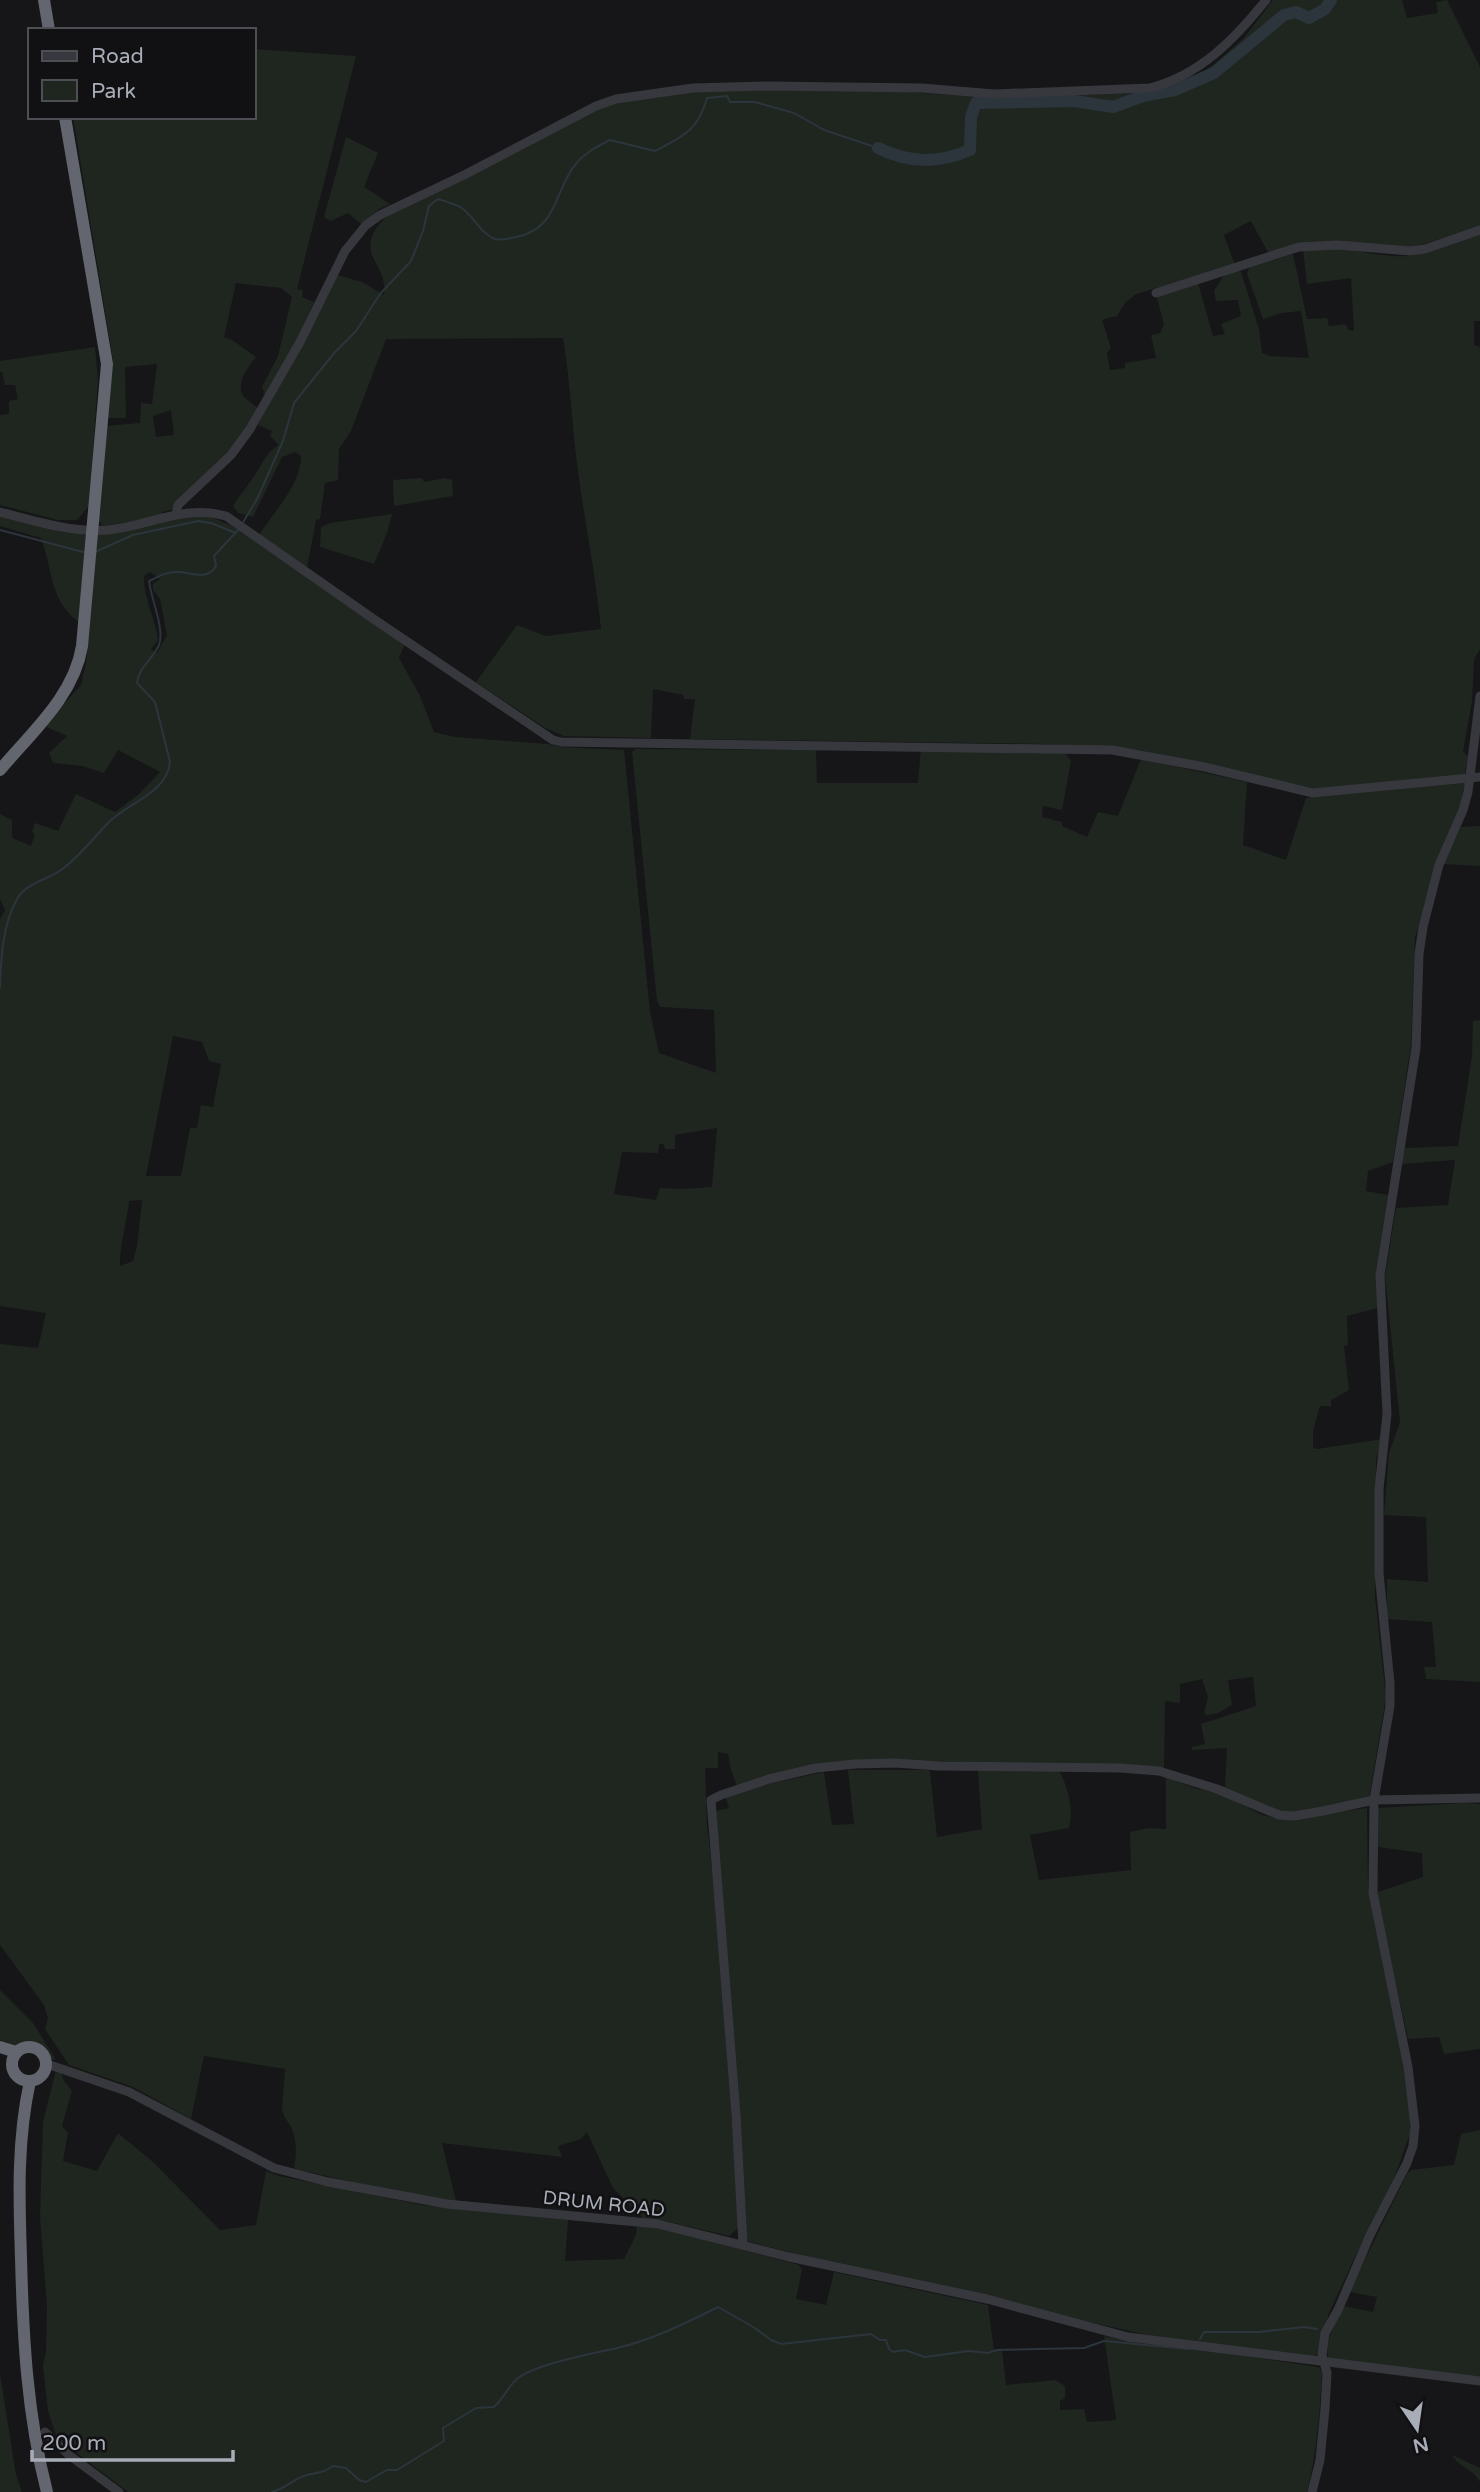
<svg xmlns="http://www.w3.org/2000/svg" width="1480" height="2492" font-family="'Varela Round',sans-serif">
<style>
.green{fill:#1e261f;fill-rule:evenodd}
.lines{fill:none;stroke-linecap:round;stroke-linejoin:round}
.stream{stroke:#2c353c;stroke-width:2}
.river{stroke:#2c353c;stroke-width:12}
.minor{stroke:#37383d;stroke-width:9}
.highway{stroke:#63666e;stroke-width:12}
.labels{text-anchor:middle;stroke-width:5;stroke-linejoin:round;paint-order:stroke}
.street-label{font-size:19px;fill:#a8adb8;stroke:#111113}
</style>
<rect width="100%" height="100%" fill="#161618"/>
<g class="green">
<path d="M1273,0H1402L1407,18L1438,13L1436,2L1447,0L1480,67V226L1408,249L1347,242H1321L1299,245L1269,254L1251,221L1224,235L1235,265L1136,294L1125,303L1117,316L1102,320L1111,348L1107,353L1110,370L1125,368V363L1156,358L1151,335L1160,333L1164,324L1156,295L1198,283L1213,336L1225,334L1221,324L1241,316L1238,300L1216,301L1214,291L1225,273L1240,269L1259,329L1262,353L1270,356L1309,358L1301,311L1281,313L1263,319L1247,274L1249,268L1293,254L1307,319L1327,318L1329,326L1345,324L1349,330L1354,331L1351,278L1307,284L1303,248C1338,242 1371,258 1406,256C1431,254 1456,242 1480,234V321H1474V345L1480,347V649L1474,660L1472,701L1463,752L1468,756L1465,774L1315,789L1139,750L1045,744L690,739L695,699H684L683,695L653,689L651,738L564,736L545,728L476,682L517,625L546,636L601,629C596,578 586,529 579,478C572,432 571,385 563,338L386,339L351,431L339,449L338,480L325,483L320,519L316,520L307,568L259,535C274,512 301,484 301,456L295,452L282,457L253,517L238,513L233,506C238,497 244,491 250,482C261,469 263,454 279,445L270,436L272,431L258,425L337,275L362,282L384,295C388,268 362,258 373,234C388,203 439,190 468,176C512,155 555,131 598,108L617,102L695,92L769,89L878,90L994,98L1153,93L1195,76L1213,65L1244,38Z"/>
<path d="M254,49L356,56L297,289L303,290L302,297L314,302L289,357L266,397L262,387L278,356L292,297L281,288L236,283L224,337L232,340L256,357C249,366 237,381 242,394C245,400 255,404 259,410L229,453L175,509L162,512L161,516L104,526L97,520L105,426L140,423L141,403L152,404L157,364L125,367L126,418H107L113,360L73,117H254ZM171,410L174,435L156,437L153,416Z"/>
<polygon points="346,137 378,153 364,187 390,204 379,209 361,224 348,213 331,221 324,217"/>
<polygon points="95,347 98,380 89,506 77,520 58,520 0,505 0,415 9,414 9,401 18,399 15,385 5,385 2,372 0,372 0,361"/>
<polygon points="422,478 424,482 445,478 452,480 453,496 394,506 393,480"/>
<polygon points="392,514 387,533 374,564 320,547 321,527 330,523"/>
<path d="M0,515L87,535L80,623C48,599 54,572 41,538L0,526Z"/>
<path d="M183,517H211L232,526L405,644L399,658L420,696L434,732L455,737L548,744L561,747L624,750L650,1012L659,1053L716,1073L714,1010L660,1007L657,1001L632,752L635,749L816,750L817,783H918L921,748L1065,753L1071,761L1062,810L1043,806L1042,817L1062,822V826L1087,837L1098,812L1118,816L1141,759L1247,782L1243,845L1286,860L1306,798L1465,783L1460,806L1445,841L1415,937L1411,1045L1393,1162L1368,1171L1366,1191L1388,1195L1376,1272L1378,1308L1347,1316L1348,1345L1344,1346L1349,1390L1331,1400V1406H1320L1313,1431V1448L1317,1449L1383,1439L1376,1459V1470L1375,1597L1386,1697L1369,1799L1302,1811L1281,1812L1225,1788L1227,1748L1192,1750V1747L1205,1744L1201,1724L1256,1706L1253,1677L1228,1680L1232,1705L1218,1713L1207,1715L1204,1713L1208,1697L1202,1679L1180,1684V1703L1165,1701L1164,1769L1084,1763L853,1761L737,1786L731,1770L728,1754L718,1752V1768H705L707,1824L717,1911L739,2223L738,2228L729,2236L661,2220L643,2218L613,2188L587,2132L581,2139L558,2146L562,2157L442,2143L456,2201L404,2194L296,2169L294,2167C297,2153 297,2139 290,2125C286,2119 283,2116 282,2109L285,2069L204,2056L191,2119L133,2087L69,2065L45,2029L48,2018L44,2005L0,1945V1344L38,1348L46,1313L0,1306V919L5,910L0,899V814L12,820V838L31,846L35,834L32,832L35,823L58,831L76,794L115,812L138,795L160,772L118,750L104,773L83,766L53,763L49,753L67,736L44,726L81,685L87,657V626L96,533ZM150,572L160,579L153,584V590L160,599L167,635L157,653L151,649L158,641C156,618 143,598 144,576ZM173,1036L202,1042L209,1061L221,1064L213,1107L201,1105L197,1128H190L181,1176H146ZM717,1128L712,1187L682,1189L660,1188L656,1200L614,1194L622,1152L658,1153L659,1144H664L665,1149H675V1135ZM142,1200L137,1246L133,1261L120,1266C119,1247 127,1222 129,1201Z"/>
<polygon points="1480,826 1480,866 1443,864 1461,827"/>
<polygon points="1480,1020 1480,1682 1426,1679 1424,1667 1436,1667 1432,1622 1387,1619 1387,1579 1428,1582 1426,1517 1384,1515 1389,1453 1400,1422 1385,1276 1396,1208 1448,1205 1455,1160 1402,1164 1402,1148 1458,1146 1472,1056 1473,1021"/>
<path d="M848,1770H928L930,1772L937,1837L982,1829L978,1771H1059C1068,1786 1074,1811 1069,1828L1030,1835L1039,1880L1131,1870L1130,1832L1148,1828L1166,1829V1777L1194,1788L1213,1792L1234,1800L1262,1815L1281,1819L1367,1808L1368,1888L1402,2057L1410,2112V2134L1389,2192L1371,2223L1329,2313L1318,2353L1314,2358L1148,2335L1062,2316L985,2295L819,2260L747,2241L716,1811L729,1808L725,1796L768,1784L824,1772L832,1825L854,1824Z"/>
<polygon points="1465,1803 1480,1804 1480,2049 1444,2054 1439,2037 1408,2039 1378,1903 1378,1892 1423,1877 1422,1853 1378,1847 1378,1808"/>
<polygon points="0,1990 33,2023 56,2060 0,2040"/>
<path d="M56,2070L61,2071L64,2081L72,2091L62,2126L68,2133L63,2161L97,2171L118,2133L153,2162L220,2230L256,2225L266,2171L279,2176L422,2205L568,2220L565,2261L624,2259L636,2235L637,2226L668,2230L799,2265L802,2270L796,2299L826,2305L834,2272L988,2305L994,2351L1002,2350L1006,2385L1055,2380L1065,2386V2398L1060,2401V2410L1084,2409L1087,2422L1116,2420L1104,2336L1146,2345L1205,2350L1318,2367L1322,2371C1320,2411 1317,2453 1307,2492H128L57,2438L48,2411L43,2366L46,2351L47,2307L40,2216L43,2122Z"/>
<path d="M1480,2130V2378L1331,2360L1328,2357C1325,2339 1336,2322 1343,2306L1373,2312L1377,2297L1349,2292L1407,2174L1411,2170L1454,2165L1461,2134Z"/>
<polygon points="0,2374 16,2475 22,2492 0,2492"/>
<path d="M1452,2455L1480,2468V2482C1473,2468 1460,2469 1452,2455Z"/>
</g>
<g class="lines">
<g class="stream">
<path d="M242,524L257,499L283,441L294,403L335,352L356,331L380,294L411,261L423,231L429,206L438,199C446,202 457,204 463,209C474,217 482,235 495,239C502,241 509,238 516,237C558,229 554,191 575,165C584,153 598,146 610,140L655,151C683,136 698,131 707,98L727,96L730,102H755L794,113L824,130L878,148"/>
<polyline points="0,530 83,552"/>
<polyline points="95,552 133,535 198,521 211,523 236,533"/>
<path d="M0,988C1,958 2,926 17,899C26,883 47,880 61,870C79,857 92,840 107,824C126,803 167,794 170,762L155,702L137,683C138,668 153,659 159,645C165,629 151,599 149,581C158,577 165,572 175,572C190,571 207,582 216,566L214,556L239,529"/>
<polyline points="1200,2339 1204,2332 1259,2332 1304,2327 1317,2329"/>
<path d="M272,2492C285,2488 288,2484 299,2478C312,2471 320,2476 333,2466L346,2468L359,2480L366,2482L387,2470H397L444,2441L443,2428L476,2408L494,2407C504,2398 509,2385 518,2378C539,2363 592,2354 617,2348C652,2340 686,2323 718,2307L755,2328L771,2340L781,2344L871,2334L880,2340H886L889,2349L893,2352L905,2350L925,2357L969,2351L988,2353L997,2350L1084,2348L1104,2341L1189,2349"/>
</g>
<path class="river" d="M878,148C909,163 938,164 970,150L971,117L976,103L1074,101L1113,107L1143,96L1175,90L1214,73L1284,15L1296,12L1309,18L1325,9L1331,0"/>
<g class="minor">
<polyline points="1156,293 1299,247 1338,245 1410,251 1425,249 1480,230"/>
<path d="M0,512C34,521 73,533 108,530C150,526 183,504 226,516L375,620L553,740L561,742L1112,750L1205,767L1313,793L1480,777"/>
<path d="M176,514L178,505L231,455L250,429L300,342L345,251L366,225L380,215L466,174L596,106L616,99L693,88L768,86L922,88L994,94L1150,88C1200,75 1235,39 1266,0"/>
<polyline points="47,2064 129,2092 274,2168 328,2182 447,2204 658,2224 789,2257 987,2299 1128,2337 1480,2381"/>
<polyline points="743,2245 736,2115 711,1800 721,1795 769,1779 816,1768 855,1764 895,1763 939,1766 1120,1768 1159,1771 1217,1789 1279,1815 1294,1816 1323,1811 1374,1800 1480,1798"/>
<polyline points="45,2432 69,2455 119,2492"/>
<polyline points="1312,2492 1320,2460 1325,2409 1327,2373 1322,2355 1325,2333 1338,2310 1370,2235 1407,2163 1413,2146 1415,2126 1408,2067 1373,1893 1374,1800 1390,1706 1390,1683 1379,1573 1379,1489 1387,1414 1380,1275 1416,1048 1419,954 1423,927 1439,865 1463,810 1468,792 1480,696"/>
</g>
<g class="highway">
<polyline points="44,0 49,30"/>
<path d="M0,770C32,732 74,696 82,646L107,364L65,117"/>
<circle cx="29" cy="2064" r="17"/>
<polyline points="0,2047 16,2052"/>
<path d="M30,2081C17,2140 19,2198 21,2258C23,2337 27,2415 47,2492"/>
</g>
</g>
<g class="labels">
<g class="street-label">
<text transform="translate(604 2203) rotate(6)" y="7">DRUM ROAD</text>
</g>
</g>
<rect x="28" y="28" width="228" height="91" fill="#111113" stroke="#4d4f55" stroke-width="2"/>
<rect x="42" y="51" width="35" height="10" fill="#37383d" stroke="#4d4f55" stroke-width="2"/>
<text x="91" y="63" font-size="21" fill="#a8adb8">Road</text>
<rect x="42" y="80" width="35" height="21" fill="#1e261f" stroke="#4d4f55" stroke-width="2"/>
<text x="91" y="98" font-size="21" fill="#a8adb8">Park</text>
<g transform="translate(1417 2429) rotate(167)" stroke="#111113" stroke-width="5" paint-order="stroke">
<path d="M0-5L12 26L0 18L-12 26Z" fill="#a8adb8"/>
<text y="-10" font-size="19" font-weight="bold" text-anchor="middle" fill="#a8adb8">N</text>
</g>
<path d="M32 2450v10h201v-10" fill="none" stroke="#a8adb8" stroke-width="3.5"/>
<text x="42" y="2450" font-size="21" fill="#a8adb8" stroke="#111113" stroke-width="5" paint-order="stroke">200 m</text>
</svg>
